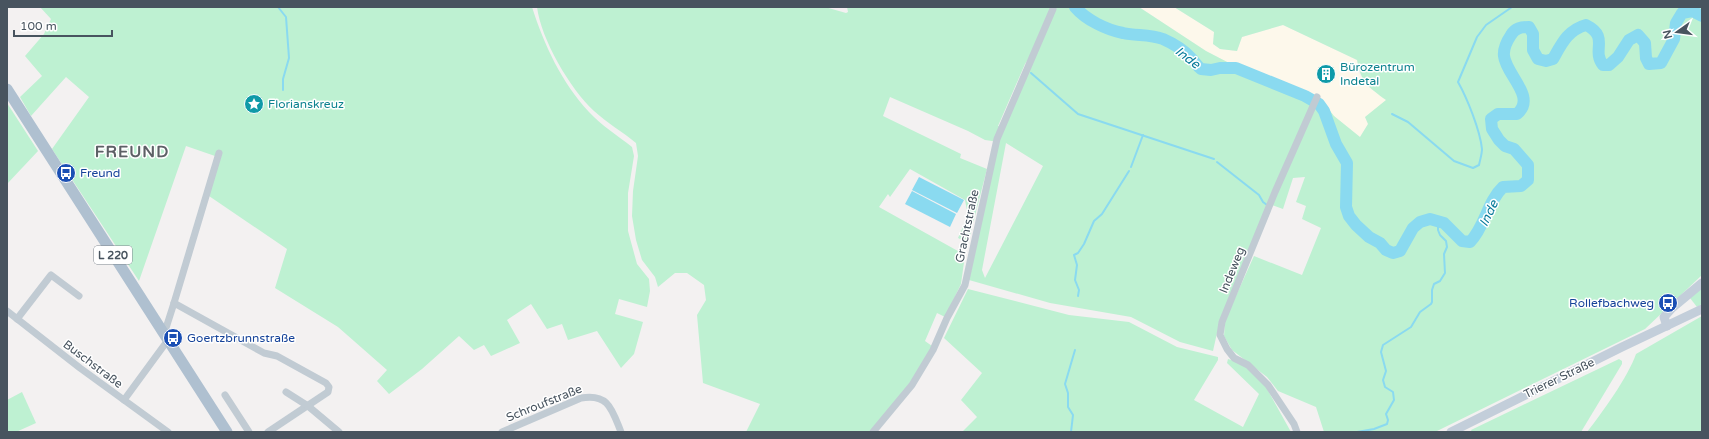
<svg xmlns="http://www.w3.org/2000/svg" width="1709" height="439" font-family="'Varela Round',sans-serif">
<style>
.commercial{fill:#fdf8eb}
.green{fill:#bef1d2;fill-rule:evenodd}
.water{fill:#8adaf0}
.lines{fill:none;stroke-linecap:round;stroke-linejoin:round}
.stream{stroke:#8adaf0;stroke-width:2}
.river{stroke:#8adaf0;stroke-width:12}
.street{stroke:#c1cbd3;stroke-width:7}
.secondary{stroke:#c3ceda;stroke-width:9}
.primary{stroke:#afc0d0;stroke-width:11}
.labels{text-anchor:middle;stroke-width:3;stroke-linejoin:round;paint-order:stroke}
.shield{fill:#fff;stroke:#7f878f;stroke-width:1}
.shield-label{font-size:11px;font-weight:bold;fill:#48545f}
.culture-label{font-size:12px;fill:#0d838f;stroke:#fff;text-anchor:start}
.transit-label{font-size:12px;fill:#164399;stroke:#fff;text-anchor:start}
.street-label{font-size:12px;fill:#48545f;stroke:#fff}
.water-label{font-size:13px;font-style:italic;fill:#087b9b;stroke:#fff}
.district-label{font-size:16px;font-weight:bold;letter-spacing:1px;fill:#5d6166;stroke:#fff}
</style>
<rect width="100%" height="100%" fill="#f3f1f1"/>
<polygon class="commercial" points="1139,7 1174,7 1214,32 1213,44 1220,49 1237,51 1242,37 1283,25 1357,60 1359,73 1367,86 1387,100 1365,117 1368,124 1360,137 1334,116 1276,80 1243,65 1233,65 1206,51"/>
<g class="green">
<path d="M40,7H532C544,45 562,83 589,112C601,125 618,136 632,147L634,156L628,193V231L637,264L649,279L650,291L647,307L619,299L615,314L643,322L634,354L621,368L597,331L568,340L562,324L547,329L531,304L507,320L520,343L491,356L484,345L474,350L459,336L422,369L389,394L377,381L387,370L338,327L275,288L287,249L209,196L215,156L186,146L139,281L52,149L89,97L66,77L31,116L20,97L42,76L25,56L44,34L51,19Z"/>
<path d="M537,7H825L846,13L848,12L847,7H1139L1206,51L1233,65H1243L1320,98L1334,116L1360,137L1368,124L1365,117L1386,100C1368,87 1361,82 1357,60L1283,25L1242,37L1237,51L1220,49L1213,44L1214,32L1174,7H1702V275L1645,329L1435,432H1324L1316,407L1278,391L1267,377L1232,350L1224,336L1225,320L1254,256L1302,275L1321,228L1302,219L1306,206L1296,202L1305,177L1293,178L1283,209L1272,205L1258,231L1217,333L1213,351L1180,342L1131,317L1050,303L969,280L999,142L985,140L968,131L890,97L883,116L961,154L960,158L987,169L968,243L958,238L968,216L965,200L910,169L890,197L888,194L879,207L965,255L961,284L945,317L937,313L925,341L932,346L911,384L871,432H746L760,404L703,383L697,315L706,300L704,285L687,273H675L658,287L655,277L642,260L636,240L632,216L633,191L638,156L636,143C623,132 607,123 594,111C570,89 541,39 537,7ZM1041,40L1004,127L998,126L1025,64ZM1006,143L1043,166L985,278L982,270Z"/>
<polygon points="7,103 38,151 7,184"/>
<polygon points="1702,288 1702,304 1697,307 1690,298"/>
<polygon points="968,289 1069,315 1129,322 1177,347 1218,357 1218,360 1194,400 1243,427 1259,394 1227,363 1228,359 1249,366 1266,387 1291,432 962,432 977,417 961,400 982,373 944,338"/>
<path d="M1702,316V432H1587C1602,413 1628,377 1636,354Z"/>
<polygon points="1619,359 1622,361 1622,364 1581,432 1472,432 1471,430"/>
<polygon points="22,392 36,423 16,432 7,432 7,400"/>
</g>
<g class="water">
<polygon points="919,177 964,200 957,213 912,190"/>
<polygon points="912,191 956,214 950,227 905,204"/>
</g>
<g class="lines">
<g class="stream">
<polyline points="278,7 286,17 289,58 283,79 283,90"/>
<polyline points="1031,73 1078,114 1214,159"/>
<path d="M1392,114L1408,122L1454,161L1473,168L1479,165C1480,160 1482,154 1482,149C1480,130 1467,98 1458,82L1477,37L1486,25L1512,7"/>
<polyline points="1217,162 1259,195 1263,202 1267,205"/>
<polyline points="1131,167 1143,135"/>
<polyline points="1078,296 1079,290 1075,280 1077,265 1074,255 1078,253 1084,244 1094,221 1102,214 1129,171"/>
<polyline points="1071,432 1073,415 1068,407 1068,393 1065,384 1075,350"/>
<polyline points="1357,432 1374,429 1387,424 1388,420 1386,414 1394,400 1393,392 1385,387 1383,380 1386,371 1381,352 1383,345 1411,327 1420,312 1431,304 1432,302 1432,290 1434,284 1440,281 1445,273 1444,254 1447,247 1446,241 1440,235 1438,230 1438,220"/>
</g>
<path class="river" d="M1075,7C1086,20 1107,30 1123,33C1136,36 1150,34 1163,39C1172,43 1184,50 1191,58C1194,61 1197,66 1201,69L1211,70L1220,68H1236L1305,96L1319,104L1324,111L1336,144L1347,163L1346,207L1349,216L1356,225L1369,237L1380,243L1386,250L1393,253L1400,251L1413,228L1420,222L1430,219L1444,223L1462,241L1470,242C1485,227 1487,202 1503,187L1521,186L1528,180V165L1514,149L1505,146L1499,140L1492,129L1491,119L1498,114H1517C1537,97 1506,75 1504,56C1503,48 1507,41 1511,35C1515,28 1521,27 1529,27L1533,34V50L1538,59L1546,61L1553,59C1562,43 1568,30 1586,25C1610,37 1591,50 1603,65H1609L1618,57L1629,40L1638,35L1645,43L1646,58L1649,64L1661,63L1674,39L1676,23L1682,13L1692,11L1702,16"/>
<g class="street">
<polyline points="174,303 264,353 277,356 326,383 329,387 328,392 268,432"/>
<polyline points="7,311 80,368 168,432"/>
<polyline points="17,319 51,275 79,296"/>
<polyline points="162,330 166,328 174,303 219,153"/>
<polyline points="286,392 308,406 339,432"/>
<polyline points="225,395 249,432"/>
<polyline points="124,400 168,340"/>
<path d="M502,432L581,398C609,393 612,410 621,432"/>
<polyline points="873,432 912,385 933,350 947,318 965,285 997,139 1053,9"/>
<polyline points="1297,432 1294,424 1268,385 1248,365 1234,358 1227,349 1220,335 1222,322 1275,192 1317,97"/>
</g>
<g class="secondary">
<polyline points="1667,326 1664,317 1672,308 1702,283"/>
<polyline points="1451,432 1622,347 1702,309"/>
</g>
<polyline class="primary" points="7,89 227,432"/>
</g>
<defs>
<symbol id="building-disc" viewBox="-11 -11 22 22"><circle r="9.5" fill="#0f9aa8" stroke="#fff"/><path d="M-4-6H4V6H1V3H-1V6H-4ZM-2.5-4.3h1.7v1.8h-1.7ZM.8-4.3h1.7v1.8H.8ZM-2.5-1h1.7V.8h-1.7ZM.8-1h1.7V.8H.8Z" fill="#fff"/></symbol>
<symbol id="sight-disc" viewBox="-11 -11 22 22"><circle r="9.5" fill="#0f9aa8" stroke="#fff"/><path d="M0-6L1.8-2.2L6-1.7L2.9 1.2L3.7 5.4L0 3.3L-3.7 5.4L-2.9 1.2L-6-1.7L-1.8-2.2Z" fill="#fff"/></symbol>
<symbol id="bus-disc" viewBox="-11 -11 22 22"><circle r="9.5" fill="#1a4fb4" stroke="#fff"/><path d="M-5-6H5V4H4V6H2V4H-2V6H-4V4H-5ZM-3.5-4V0h7V-4ZM-3.5 1.2v1.5H-2V1.2ZM2 1.2v1.5H3.5V1.2Z" fill="#fff"/></symbol>
</defs>
<g fill-rule="evenodd">
<use href="#building-disc" x="1315" y="63" width="22" height="22"/>
<use href="#sight-disc" x="243" y="93" width="22" height="22"/>
<use href="#bus-disc" x="55" y="162" width="22" height="22"/>
<use href="#bus-disc" x="1657" y="292" width="22" height="22"/>
<use href="#bus-disc" x="162" y="327" width="22" height="22"/>
</g>
<g class="labels">
<rect class="shield" x="94" y="246" width="38" height="18" rx="3"/>
<g class="shield-label">
<text x="113" y="259">L 220</text>
</g>
<g class="culture-label">
<text x="1340" y="71">Bürozentrum<tspan x="1340" dy="14">Indetal</tspan></text>
<text x="268" y="108">Florianskreuz</text>
</g>
<g class="transit-label">
<text x="80" y="177">Freund</text>
<text x="1654" y="307" text-anchor="end">Rollefbachweg</text>
<text x="187" y="342">Goertzbrunnstraße</text>
</g>
<g class="street-label">
<text transform="translate(967 226) rotate(-78)" y="4">Grachtstraße</text>
<text transform="translate(1232 270) rotate(-68)" y="4">Indeweg</text>
<text transform="translate(93 364) rotate(37)" y="4">Buschstraße</text>
<text transform="translate(1559 378) rotate(-26)" y="4">Trierer Straße</text>
<text transform="translate(544 403) rotate(-22)" y="4">Schroufstraße</text>
</g>
<g class="water-label">
<text transform="translate(1188 57) rotate(37)" y="5">Inde</text>
<text transform="translate(1488 213) rotate(-65)" y="5">Inde</text>
</g>
<g class="district-label">
<text x="132" y="157">FREUND</text>
</g>
</g>
<rect width="1709" height="439" fill="none" stroke="#48545f" stroke-width="16"/>
<g transform="translate(1677 32) rotate(256)" stroke="#ffffff" stroke-width="3" paint-order="stroke">
<path d="M0-3L7 15L0 10L-7 15Z" fill="#48545f"/>
<text y="-6" font-size="11" font-weight="bold" text-anchor="middle" fill="#48545f">N</text>
</g>
<path d="M14 30v6h98v-6" fill="none" stroke="#48545f" stroke-width="2"/>
<text x="20" y="30" font-size="12" fill="#48545f" stroke="#ffffff" stroke-width="3" paint-order="stroke">100 m</text>
</svg>
